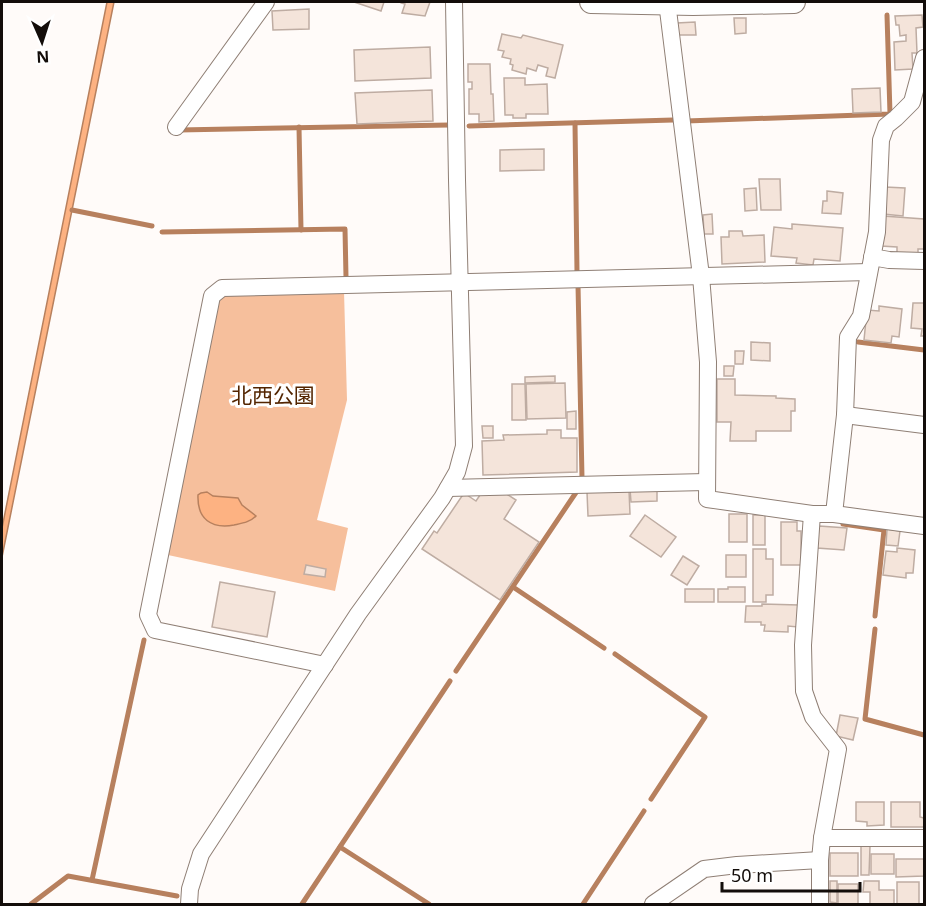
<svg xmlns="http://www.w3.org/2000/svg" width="926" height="906" font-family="'Noto Sans','Noto Sans JP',sans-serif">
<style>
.green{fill:#f6bf9c}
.water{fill:#fdb282;stroke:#b7805e;stroke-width:1.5}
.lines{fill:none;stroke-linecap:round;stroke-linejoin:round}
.stream{stroke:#b7805e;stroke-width:5}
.building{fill:#f4e4da;stroke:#beaca2;stroke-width:1.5}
.street-casing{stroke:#8f7f75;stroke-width:18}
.secondary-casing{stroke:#8f7f75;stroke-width:24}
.street{stroke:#fff;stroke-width:16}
.secondary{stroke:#fff;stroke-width:22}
.labels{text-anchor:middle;stroke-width:6;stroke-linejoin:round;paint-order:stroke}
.park-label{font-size:21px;fill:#532500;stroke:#fff}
</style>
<rect width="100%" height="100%" fill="#fffbf9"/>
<polygon class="green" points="344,291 347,400 317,520 348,528 335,591 168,555 218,302 226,295"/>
<g class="water">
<polygon points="107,2 114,2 2,557 2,528"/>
<path d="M207,492L213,496L238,498L242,505L256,516C250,522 243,523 234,525C211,529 197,519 198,495L201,493Z"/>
</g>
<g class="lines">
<g class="stream">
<polyline points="686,121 890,114 887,15"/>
<polyline points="575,123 577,272"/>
<polyline points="469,126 673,120"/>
<polyline points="299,127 301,230"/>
<polyline points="179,130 449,125"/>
<polyline points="72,210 152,226"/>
<polyline points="162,232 345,229 346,277"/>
<polyline points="578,285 582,478"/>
<polyline points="858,342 924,350"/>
<polyline points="843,524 884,530 875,616"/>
<polyline points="513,587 604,648"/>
<polyline points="875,629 865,719 924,735"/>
<polyline points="615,654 705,717 651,799"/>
<polyline points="456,671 577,491"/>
<polyline points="340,847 429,904"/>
<polyline points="92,880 144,640"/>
<polyline points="31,904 68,876 177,896"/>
<polyline points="302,904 450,681"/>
<polyline points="583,904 644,811"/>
</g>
</g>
<g class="building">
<polygon points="354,2 384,2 381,11"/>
<polygon points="401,2 430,2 425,16 402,13 405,4 401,3"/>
<polygon points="309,9 309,29 273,30 272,11"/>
<polygon points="922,15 923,27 916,28 917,53 912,53 913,69 895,70 894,42 906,41 906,35 900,36 899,25 896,25 895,16"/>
<polygon points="734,18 746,18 746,33 735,34"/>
<polygon points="695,22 696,35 678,35 677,23"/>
<polygon points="502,34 521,38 523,35 563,45 555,78 546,76 548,68 538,65 536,71 527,68 526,74 512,70 513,65 510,64 511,59 502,57 504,51 498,50"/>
<polygon points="430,47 431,78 355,81 354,50"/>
<polygon points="468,64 490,64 491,94 493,94 494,121 479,122 479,114 469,114 469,89 472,89 472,82 468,82"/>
<polygon points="504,78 525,78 525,85 547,84 548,114 526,114 526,118 513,118 513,115 505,115"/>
<polygon points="880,88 881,112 853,113 852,89"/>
<polygon points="432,90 433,121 357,124 355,93"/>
<polygon points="544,149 544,170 500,171 500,150"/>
<polygon points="759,179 780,179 781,210 761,210"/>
<polygon points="885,187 905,188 903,216 883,214"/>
<polygon points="756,188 757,210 745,211 744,189"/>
<polygon points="827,191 843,193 841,214 822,213 823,201 827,201"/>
<polygon points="712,214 713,234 704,234 703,215"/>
<polygon points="883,216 924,219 924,249 918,249 918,257 897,255 897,247 881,246"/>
<polygon points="792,224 843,228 840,261 814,259 813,265 796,263 797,258 771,256 774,227 792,229"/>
<polygon points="729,231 742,231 743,236 764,235 765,262 722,264 721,237 729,237"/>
<polygon points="913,303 924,303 924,336 921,336 922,329 911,328"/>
<polygon points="879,306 902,309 899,337 892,336 891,343 864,340 867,310 879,311"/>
<polygon points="751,342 770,343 770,361 751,360"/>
<polygon points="735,351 744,351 743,364 735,364"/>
<polygon points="724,366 734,366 733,376 724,376"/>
<polygon points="555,376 555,382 525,383 525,377"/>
<polygon points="717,379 735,379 735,395 776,396 776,398 795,399 795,411 791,411 791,431 756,431 756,441 730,441 731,422 717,422"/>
<polygon points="565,383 566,418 527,419 526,384"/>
<polygon points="512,384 525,384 526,420 512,420"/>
<polygon points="576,411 576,429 567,429 567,412"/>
<polygon points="482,426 493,426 493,438 483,438"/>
<polygon points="547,430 561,430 561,438 577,438 577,472 483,475 482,441 504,440 503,435 547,434"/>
<polygon points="657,488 657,501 631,502 630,489"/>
<polygon points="629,490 630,514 588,516 587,492"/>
<polygon points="464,493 476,501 480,495 505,493 516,500 504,519 539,542 500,600 422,549 434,531 437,533"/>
<rect x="729" y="514" width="18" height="28"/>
<polygon points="645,515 676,537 661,557 630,536"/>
<rect x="753" y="515" width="12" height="30"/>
<polygon points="781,522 797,522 797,531 801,531 801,565 781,565"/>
<polygon points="819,526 847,528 844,550 817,548"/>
<polygon points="887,529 900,531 898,546 886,545"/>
<polygon points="897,548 915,550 913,573 906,573 906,578 883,575 886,551 897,552"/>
<polygon points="753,549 766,549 766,559 773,559 773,595 766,595 766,602 753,602"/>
<rect x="726" y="555" width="20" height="22"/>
<polygon points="683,556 699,566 687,585 671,575"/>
<polygon points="306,565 326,569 325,577 304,574"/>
<polygon points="220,582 275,592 267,637 212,627"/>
<polygon points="728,587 745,587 745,602 718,602 718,589 728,589"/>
<rect x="685" y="589" width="29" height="13"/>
<polygon points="762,604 799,605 798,627 788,626 788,632 764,631 765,625 761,625 761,622 745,622 746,606 762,606"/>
<polygon points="840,715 858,718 853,740 836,736"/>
<polygon points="856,802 884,802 884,825 867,826 867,822 856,821"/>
<polygon points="891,802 920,802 920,817 924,818 924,827 891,827"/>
<polygon points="861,846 870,846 869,875 861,875"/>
<rect x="830" y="853" width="28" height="23"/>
<rect x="871" y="854" width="23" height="20"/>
<polygon points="896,859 924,859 924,876 896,877"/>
<polygon points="830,881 837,881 837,903 830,902"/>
<polygon points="864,881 879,881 879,890 894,890 894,904 870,904 870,892 863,892"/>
<rect x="897" y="882" width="22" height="22"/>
<rect x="838" y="884" width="20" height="20"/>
</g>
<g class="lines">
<defs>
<g id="street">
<polyline points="667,2 701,276 708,362 707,499 812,514"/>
<polyline points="176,127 266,2"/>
<polyline points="872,257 889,260 924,261"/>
<polyline points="845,415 924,425"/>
<polyline points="448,488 706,482"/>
<polyline points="834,514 845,415 848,337 861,316 877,232 881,140 886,126 896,118 912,102 924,58"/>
<polyline points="325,665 155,630 148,615 212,296 222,288 869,272"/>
<polyline points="822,838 924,838"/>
<polyline points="189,904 190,889 201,854 358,614 442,498 457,472 464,446 457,180 454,2"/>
<polyline points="653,904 704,869 737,865 820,860"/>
<polyline points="820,904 820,860 822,838 838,749 813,717 804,691 803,645 812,514 834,514 924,526"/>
</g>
<polyline id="secondary" points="591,2 693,4 794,2"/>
</defs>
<use href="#street" class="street-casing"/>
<use href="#secondary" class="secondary-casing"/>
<use href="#street" class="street"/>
<use href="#secondary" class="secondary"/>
</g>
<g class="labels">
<g class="park-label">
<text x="273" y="403">北西公園</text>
</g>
</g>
<rect width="926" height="906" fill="none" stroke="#130d0a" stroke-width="6"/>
<g transform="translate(42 42) rotate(177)" stroke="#ffffff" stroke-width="4.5" paint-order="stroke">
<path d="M0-4.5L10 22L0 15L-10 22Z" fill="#130d0a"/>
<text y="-9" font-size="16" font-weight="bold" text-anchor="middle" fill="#130d0a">N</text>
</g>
<path d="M722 882v9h138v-9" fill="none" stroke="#130d0a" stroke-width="3"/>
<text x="731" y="882" font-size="18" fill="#130d0a" stroke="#ffffff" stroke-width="4.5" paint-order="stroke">50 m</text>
</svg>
